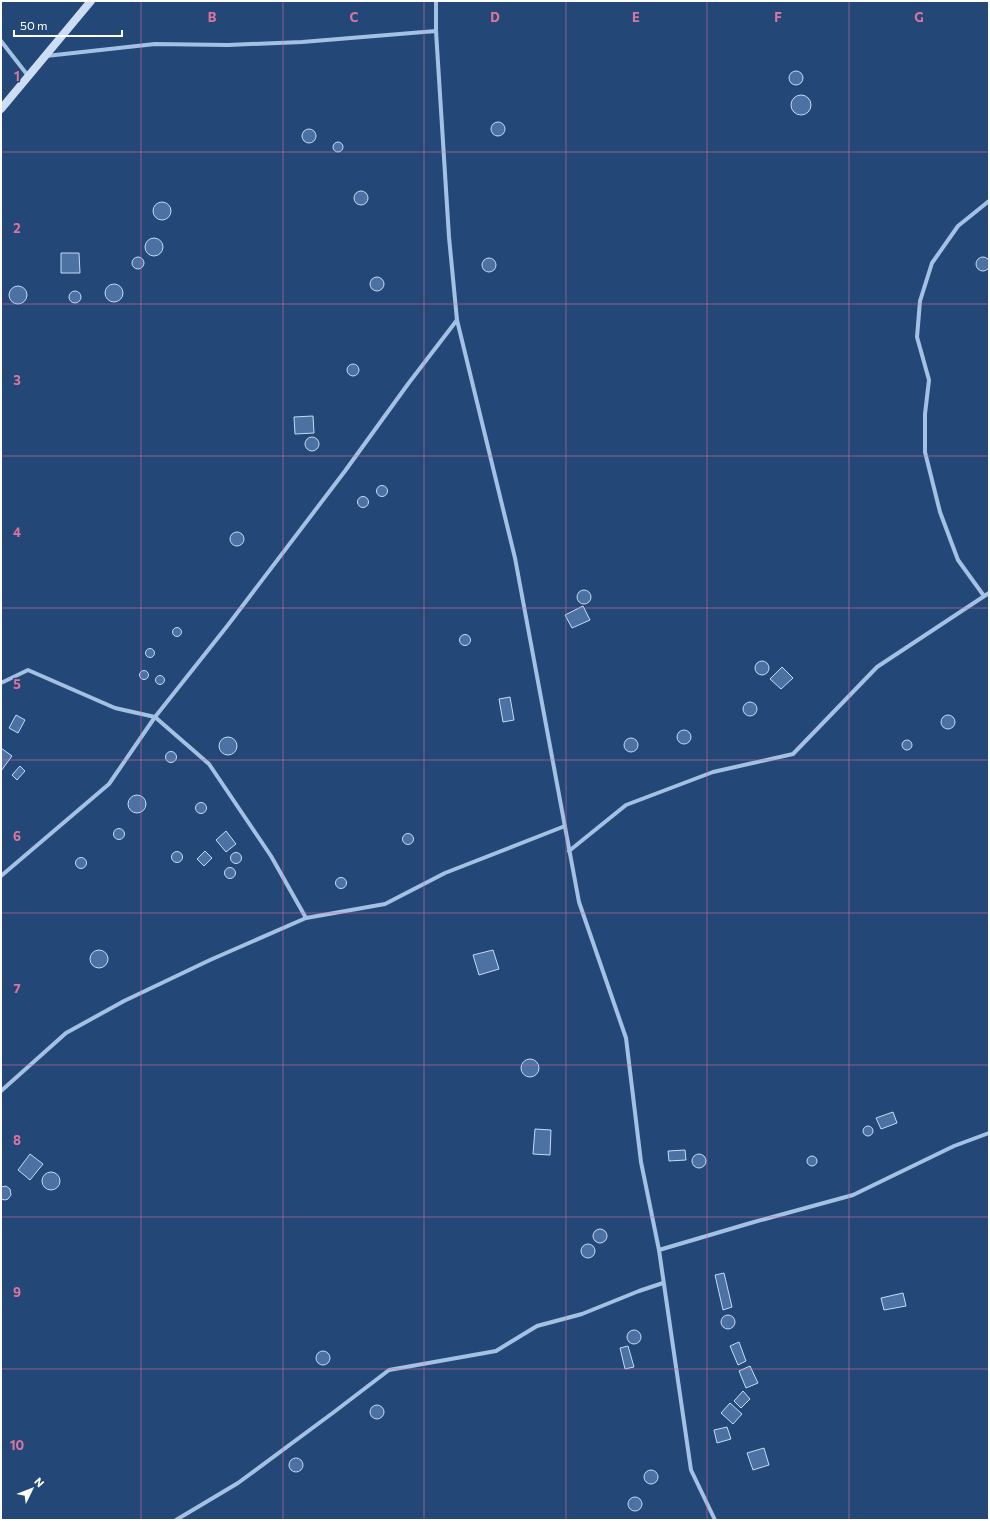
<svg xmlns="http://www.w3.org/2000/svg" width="990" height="1521" font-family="Commissioner,sans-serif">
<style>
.building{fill:#4b72a2;stroke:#c6dbf3}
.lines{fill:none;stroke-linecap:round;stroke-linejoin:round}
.street{stroke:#a4c1e4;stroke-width:4}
.secondary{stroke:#cddef4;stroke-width:8}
.grid{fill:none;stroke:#da749d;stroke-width:1;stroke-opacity:0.55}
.grid-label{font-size:13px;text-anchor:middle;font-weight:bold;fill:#da749d;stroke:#234878;stroke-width:3;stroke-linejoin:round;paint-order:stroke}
</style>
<rect width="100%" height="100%" fill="#234878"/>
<g class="building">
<circle cx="796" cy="78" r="7"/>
<circle cx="801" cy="105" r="10"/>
<circle cx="498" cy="129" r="7"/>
<circle cx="309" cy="136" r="7"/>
<circle cx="338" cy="147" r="5"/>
<circle cx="361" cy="198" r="7"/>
<circle cx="162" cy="211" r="9"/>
<circle cx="154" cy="247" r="9"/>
<polygon points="61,253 79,253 80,273 61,273"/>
<circle cx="138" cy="263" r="6"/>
<circle cx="983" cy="264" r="7"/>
<circle cx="489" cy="265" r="7"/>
<circle cx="377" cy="284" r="7"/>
<circle cx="114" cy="293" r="9"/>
<circle cx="18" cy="295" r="9"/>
<circle cx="75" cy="297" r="6"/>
<circle cx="353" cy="370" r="6"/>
<polygon points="313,416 314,433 295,434 294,417"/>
<circle cx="312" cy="444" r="7"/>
<circle cx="382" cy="491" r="5.5"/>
<circle cx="363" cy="502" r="5.5"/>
<circle cx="237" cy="539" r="7"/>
<circle cx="584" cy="597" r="7"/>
<polygon points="583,606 590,620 572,628 565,615"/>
<circle cx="177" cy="632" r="4.5"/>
<circle cx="465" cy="640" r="5.5"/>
<circle cx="150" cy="653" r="4.5"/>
<circle cx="762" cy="668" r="7"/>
<polygon points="782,667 793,678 781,689 770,679"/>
<circle cx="144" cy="675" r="4.5"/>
<circle cx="160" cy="680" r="4.5"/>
<polygon points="510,697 514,720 503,722 499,699"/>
<circle cx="750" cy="709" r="7"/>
<circle cx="948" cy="722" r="7"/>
<polygon points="16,715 25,720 18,733 9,728"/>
<circle cx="684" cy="737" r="7"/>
<circle cx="228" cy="746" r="9"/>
<circle cx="631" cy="745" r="7"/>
<circle cx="907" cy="745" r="5"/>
<polygon points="1,748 12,756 1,771"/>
<circle cx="171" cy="757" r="5.5"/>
<polygon points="20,766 25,771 17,780 12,775"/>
<circle cx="137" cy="804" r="9"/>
<circle cx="201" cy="808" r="5.5"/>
<circle cx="119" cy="834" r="5.5"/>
<polygon points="226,831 236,844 226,852 216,840"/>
<circle cx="408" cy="839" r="5.5"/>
<polygon points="205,851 212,858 204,866 197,859"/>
<circle cx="177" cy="857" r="5.5"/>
<circle cx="236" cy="858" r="5.5"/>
<circle cx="81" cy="863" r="5.5"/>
<circle cx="230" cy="873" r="5.5"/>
<circle cx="341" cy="883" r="5.5"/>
<polygon points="493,950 499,969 479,975 473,955"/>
<circle cx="99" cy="959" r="9"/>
<circle cx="530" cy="1068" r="9"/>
<polygon points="893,1112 897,1123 881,1129 876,1118"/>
<circle cx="868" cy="1131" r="5"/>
<polygon points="535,1129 551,1130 550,1155 533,1154"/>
<polygon points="685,1150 686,1160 669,1161 668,1151"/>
<circle cx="699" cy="1161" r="7"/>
<polygon points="30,1154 43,1164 30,1180 18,1170"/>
<circle cx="812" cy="1161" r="5"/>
<circle cx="51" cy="1181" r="9"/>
<polygon points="6,1186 10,1189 11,1195 8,1199 5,1200 1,1199 1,1187"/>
<circle cx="600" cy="1236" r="7"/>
<circle cx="588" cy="1251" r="7"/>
<polygon points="724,1273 732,1307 723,1310 715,1275"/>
<polygon points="903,1293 906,1306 884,1310 881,1298"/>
<circle cx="728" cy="1322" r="7"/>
<circle cx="634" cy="1337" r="7"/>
<polygon points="739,1342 746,1361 738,1365 730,1346"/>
<polygon points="628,1346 634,1367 625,1369 620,1348"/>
<circle cx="323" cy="1358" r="7"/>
<polygon points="750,1366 758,1383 746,1388 739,1371"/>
<polygon points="743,1391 750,1399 741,1408 734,1401"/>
<polygon points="730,1403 742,1414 733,1424 721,1413"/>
<circle cx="377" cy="1412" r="7"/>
<polygon points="727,1427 731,1439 717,1443 714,1430"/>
<polygon points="764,1448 769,1465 753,1470 747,1453"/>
<circle cx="296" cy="1465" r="7"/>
<circle cx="651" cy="1477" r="7"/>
<circle cx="635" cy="1504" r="7"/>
</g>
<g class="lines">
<g class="street">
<polyline points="436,1 436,31 449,237 457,320 515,558 579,902 626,1038 641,1162 659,1250 691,1470 715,1520"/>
<polyline points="1,41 29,77"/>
<polyline points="46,56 155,44 228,45 302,42 436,31"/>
<polyline points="984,596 958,560 940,512 925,452 925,414 929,380 917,337 920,301 932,263 958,226 989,201"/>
<polyline points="1,683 28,670 115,708 155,717 209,764 271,856 306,918"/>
<polyline points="569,851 626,805 713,772 793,754 877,667 989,593"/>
<polyline points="1,876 109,784 155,717 228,625 345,471 408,384 457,320"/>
<polyline points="1,1091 66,1033 124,1001 210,960 306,918 385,904 445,873 565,826"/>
<polyline points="659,1250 754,1222 853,1195 954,1146 989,1133"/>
<polyline points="176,1520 238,1483 334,1412 389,1370 496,1351 537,1326 582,1314 639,1291 663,1283"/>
</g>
<polyline class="secondary" points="1,109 91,1"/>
</g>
<path class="grid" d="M141,1V1520M283,1V1520M424,1V1520M566,1V1520M707,1V1520M849,1V1520M1,152H989M1,304H989M1,456H989M1,608H989M1,760H989M1,913H989M1,1065H989M1,1217H989M1,1369H989"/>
<g class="grid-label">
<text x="212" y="22">B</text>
<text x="354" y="22">C</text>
<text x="495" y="22">D</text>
<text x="636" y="22">E</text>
<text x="778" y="22">F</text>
<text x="919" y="22">G</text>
<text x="17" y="81">1</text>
<text x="17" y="233">2</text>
<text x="17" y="385">3</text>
<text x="17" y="537">4</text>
<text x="17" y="689">5</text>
<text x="17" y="841">6</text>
<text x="17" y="993">7</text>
<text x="17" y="1145">8</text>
<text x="17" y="1297">9</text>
<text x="17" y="1450">10</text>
</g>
<rect width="990" height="1521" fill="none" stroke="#ffffff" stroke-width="4"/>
<g transform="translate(32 1489) rotate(47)" stroke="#234878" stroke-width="3" paint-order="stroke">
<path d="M0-3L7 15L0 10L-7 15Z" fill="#ffffff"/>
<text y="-6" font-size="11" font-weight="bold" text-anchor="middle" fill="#ffffff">N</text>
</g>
<path d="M14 30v6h108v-6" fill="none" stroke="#ffffff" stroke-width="2"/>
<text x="20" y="30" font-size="12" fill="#ffffff" stroke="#234878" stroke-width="3" paint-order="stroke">50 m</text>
</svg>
